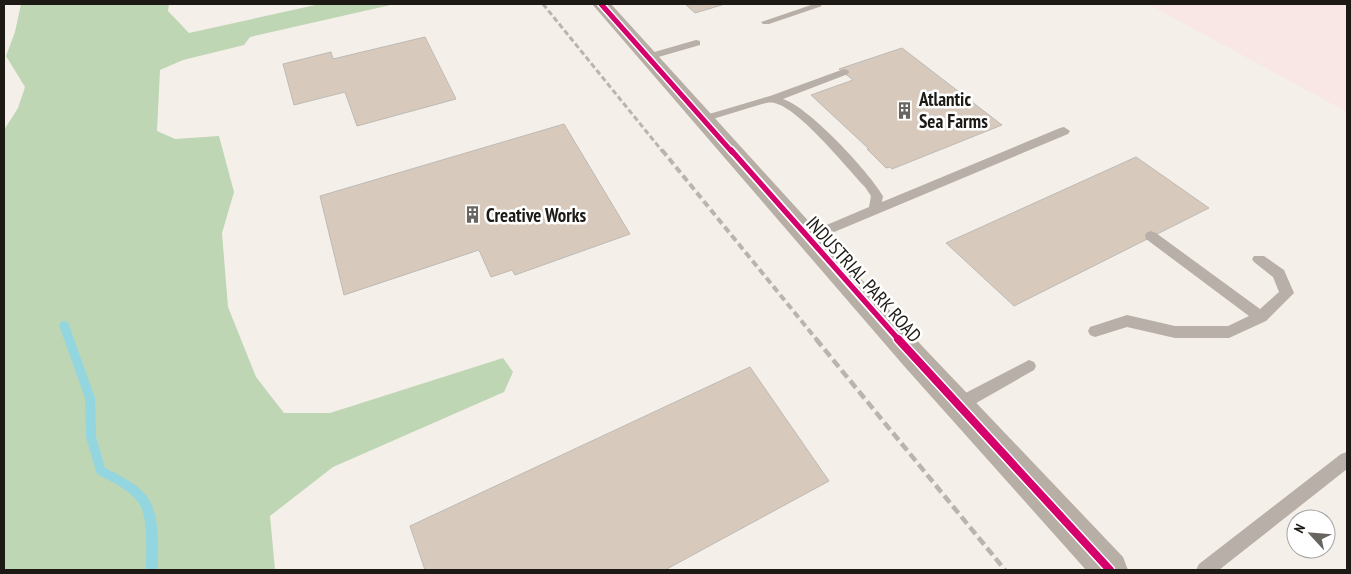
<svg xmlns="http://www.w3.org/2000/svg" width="1351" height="574" font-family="'PT Sans Narrow',sans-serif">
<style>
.industrial{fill:#f8e7e4}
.forest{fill:#bed6b3}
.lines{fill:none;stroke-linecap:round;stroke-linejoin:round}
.stream{fill:#93d6e0;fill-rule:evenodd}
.building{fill:#d7cabc;stroke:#bebab5}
.lane{fill:#b8afa8;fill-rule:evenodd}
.secondary{fill:#b7aea6;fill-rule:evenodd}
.rail-far2{stroke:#bab4ae;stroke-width:3;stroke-dasharray:5.5 3;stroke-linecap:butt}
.rail-far1{stroke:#bab4ae;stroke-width:4;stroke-dasharray:7 4;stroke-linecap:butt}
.rail{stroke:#bab4ae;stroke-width:4.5;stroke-dasharray:9 4.5;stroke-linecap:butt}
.cycleway-far2-casing{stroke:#fff;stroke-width:8}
.cycleway-far1-casing{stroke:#fff;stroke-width:9}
.cycleway-casing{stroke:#fff;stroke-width:11}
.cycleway-far2{stroke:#d6006c;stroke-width:5}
.cycleway-far1{stroke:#d6006c;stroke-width:5.5}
.cycleway{stroke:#d6006c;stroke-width:8}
.labels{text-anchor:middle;stroke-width:5;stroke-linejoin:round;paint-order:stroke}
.poi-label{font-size:19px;font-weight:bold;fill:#1d1a16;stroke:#fff;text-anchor:start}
.street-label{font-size:19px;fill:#1d1a16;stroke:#fff}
</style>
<rect width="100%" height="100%" fill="#f4efe8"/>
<polygon class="industrial" points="1148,4 1347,4 1347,112"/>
<polygon class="forest" points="21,4 169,4 168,11 189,33 320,4 395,4 250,37 244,45 183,60 160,70 157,131 175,139 219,136 234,192 222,233 228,307 256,377 284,413 330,413 503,358 513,372 504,392 333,467 270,516 275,570 4,570 4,130 18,108 25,87 6,56 15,32"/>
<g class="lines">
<path class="stream" d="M64,321L67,322L69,325L95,398L96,437L105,468C119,475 134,482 145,494C161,513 158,547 158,570H146C146,554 148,521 141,507C133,491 112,482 97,474L96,471L86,437L85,398L59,325L61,322Z"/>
</g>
<g class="building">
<polygon points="685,4 725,4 695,13"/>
<polygon points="425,37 456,99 357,126 345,92 294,105 283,64 331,52 333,59"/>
<polygon points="902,48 1002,125 892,169 890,167 886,168 867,149 869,149 811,95 853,80 839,69"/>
<polygon points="564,124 630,234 515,275 512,270 491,277 479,250 344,295 320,196"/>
<polygon points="1136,157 1209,208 1014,306 946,243"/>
<polygon points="750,367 829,481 665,570 425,570 410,526"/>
</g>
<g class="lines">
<g class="lane">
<polygon points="814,4 819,4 822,6 769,24 763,24 761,22"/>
<polygon points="696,40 700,41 700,45 648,60 643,57 644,55"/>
<path d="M844,69L848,70L849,72L848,74L783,99C809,107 869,172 883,196L882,202L1060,128L1064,127L1070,131L1068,134L808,243L803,241L802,238L803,235L869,207L871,196L865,187C847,168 798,107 774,103C770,102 766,103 762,104L703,122L697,119L699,117L770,96Z"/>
<polygon points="1151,231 1156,233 1260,309 1279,292 1273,277 1254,262 1252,259 1254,256 1264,256 1284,270 1294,293 1266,321 1229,338 1175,338 1127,327 1095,337 1090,335 1088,331 1090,327 1127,315 1175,326 1228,326 1249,316 1146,239 1145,236 1146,233"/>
<polygon points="1029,360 1034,362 1036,366 1034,370 964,410 958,412 952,410 950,405 952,400"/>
<polygon points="1347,452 1347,469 1219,570 1196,570 1199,564 1341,454"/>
</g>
<polygon class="secondary" points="592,4 611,4 924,348 1123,557 1128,570 1086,570 904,366"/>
<polyline class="rail-far2" points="543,4 663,152"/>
<polyline class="rail-far1" points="662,150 817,340"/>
<polyline class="rail" points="816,339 1005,570"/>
<defs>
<polyline id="cycleway-far2" points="601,4 732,152"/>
<polyline id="cycleway-far1" points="731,150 899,340"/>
<polyline id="cycleway" points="898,339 1110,570"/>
</defs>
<use href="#cycleway-far2" class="cycleway-far2-casing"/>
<use href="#cycleway-far1" class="cycleway-far1-casing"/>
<use href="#cycleway" class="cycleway-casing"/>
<use href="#cycleway-far2" class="cycleway-far2"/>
<use href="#cycleway-far1" class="cycleway-far1"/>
<use href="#cycleway" class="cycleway"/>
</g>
<defs>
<symbol id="building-bare" viewBox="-9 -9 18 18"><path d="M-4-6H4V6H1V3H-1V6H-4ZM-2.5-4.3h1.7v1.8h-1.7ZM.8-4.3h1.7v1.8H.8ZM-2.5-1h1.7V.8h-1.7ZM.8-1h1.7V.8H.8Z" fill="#686560" stroke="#fff" stroke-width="2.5" paint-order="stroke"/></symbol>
</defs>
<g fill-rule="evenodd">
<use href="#building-bare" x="892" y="98" width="25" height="25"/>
<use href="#building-bare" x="460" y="202" width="25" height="25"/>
</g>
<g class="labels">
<g class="poi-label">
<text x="919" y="106">Atlantic<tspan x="919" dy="22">Sea Farms</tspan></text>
<text x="486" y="222">Creative Works</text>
</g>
<g class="street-label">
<text transform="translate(864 279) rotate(48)" y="7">INDUSTRIAL PARK ROAD</text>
</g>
</g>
<rect width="1351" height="574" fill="none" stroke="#1d1a16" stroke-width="10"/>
<g transform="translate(1311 534) rotate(296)"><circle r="24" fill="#ffffff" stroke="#a5a3a2"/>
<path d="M0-4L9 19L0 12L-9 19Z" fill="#686560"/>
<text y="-8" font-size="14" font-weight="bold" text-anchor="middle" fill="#1d1a16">N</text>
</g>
</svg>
